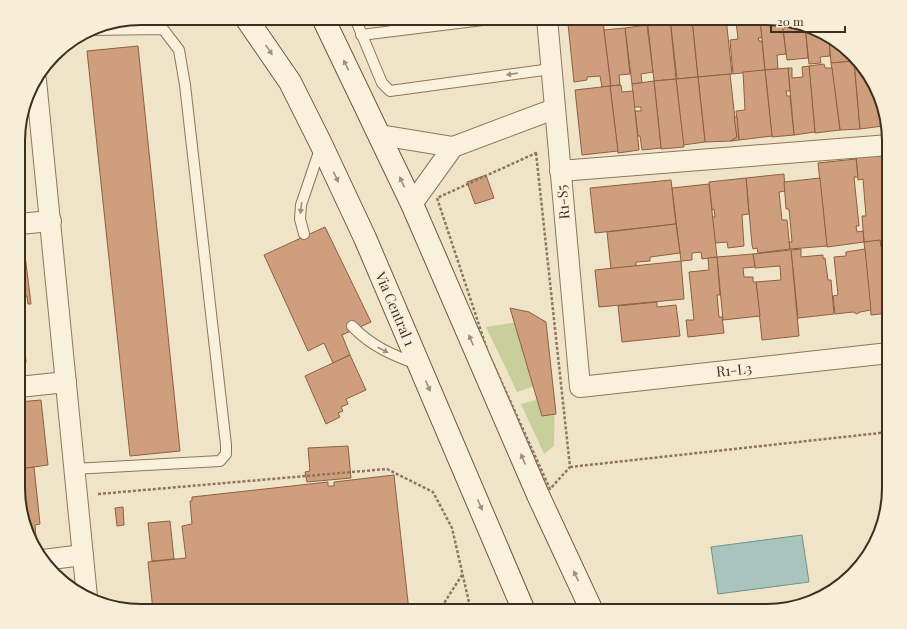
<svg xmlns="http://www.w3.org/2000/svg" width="907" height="629" font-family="'Playfair Display',serif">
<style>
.green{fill:#c9cf9b}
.water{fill:#a9c4bc;stroke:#6f938a}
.building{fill:#cf9f7d;stroke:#8d5f41}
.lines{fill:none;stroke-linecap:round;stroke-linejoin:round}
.service-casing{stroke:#8d765c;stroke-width:12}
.minor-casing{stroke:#8d765c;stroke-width:22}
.secondary-casing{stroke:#6f573f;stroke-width:24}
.path{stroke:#8d765c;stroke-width:2.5;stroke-dasharray:3 2;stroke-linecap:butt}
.service{stroke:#faf1dc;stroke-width:10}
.minor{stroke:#faf1dc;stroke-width:20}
.secondary{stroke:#faf1dc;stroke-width:22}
.oneway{fill:#9c907e}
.labels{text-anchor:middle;stroke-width:4;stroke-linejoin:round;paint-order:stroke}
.street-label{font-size:14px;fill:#3d2e20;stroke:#f7eed8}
.rim{fill:none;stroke:#3d2e20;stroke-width:2}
</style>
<rect width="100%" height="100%" fill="#f0e4c8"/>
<g class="green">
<polygon points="531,320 544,383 517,392 486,327"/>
<polygon points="555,395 554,446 544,454 521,404"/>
</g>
<polygon class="water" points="802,535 809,582 718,594 711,547"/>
<g class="building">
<polygon points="647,18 670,18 676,79 654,81"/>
<polygon points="670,18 692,18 698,77 677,79"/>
<polygon points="692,18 726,18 732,74 698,77"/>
<polygon points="727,18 760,18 762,38 758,38 759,41 762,41 765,70 733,74 730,40 738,39 736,21 728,22"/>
<polygon points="760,18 782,20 786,54 777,55 778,69 765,70"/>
<polygon points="782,20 805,24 808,58 787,60"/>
<polygon points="603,21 611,86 602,87 600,76 587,77 587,80 574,82 568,24"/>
<polygon points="805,24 829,37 830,56 820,57 821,63 809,64"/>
<polygon points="647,25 653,72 641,74 642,83 632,84 625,28"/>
<polygon points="625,28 630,74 619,75 620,85 611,86 604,30"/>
<polygon points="829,37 841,43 853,57 854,61 831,63"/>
<polygon points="138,46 180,451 130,456 87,51"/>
<polygon points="854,61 860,129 840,130 831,63"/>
<polygon points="854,61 856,61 873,80 886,124 883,124 883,126 860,129"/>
<polygon points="824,64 825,68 832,68 840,130 815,133 809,66"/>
<polygon points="809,66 815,132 794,135 788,68 792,68 792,78 803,77 802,67"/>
<polygon points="788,68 790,91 786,91 787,96 790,96 794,135 772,137 765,70"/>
<polygon points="765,70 772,136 739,140 736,111 745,110 743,72"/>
<polygon points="730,74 737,137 731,141 705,142 698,77"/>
<polygon points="698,77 705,142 683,145 676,79"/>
<polygon points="676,79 684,147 661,149 654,81"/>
<polygon points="654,81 661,148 642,150 640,136 638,136 635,111 641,111 641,107 634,107 632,84"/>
<polygon points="621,85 622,92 633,91 639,150 618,153 610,86"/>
<polygon points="610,86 618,151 582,155 575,90"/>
<polygon points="734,117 737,117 739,140 731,141 737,137"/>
<polygon points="889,153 889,240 864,242 862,216 866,216 863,179 858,180 856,156"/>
<polygon points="856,159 858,177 854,177 859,226 856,226 857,232 863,231 864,242 827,247 818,163"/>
<polygon points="784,174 785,191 779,192 782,220 787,220 790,249 758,253 757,248 753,249 752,245 746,178"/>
<polygon points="486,175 494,198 475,204 467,182"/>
<polygon points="746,178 749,214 742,215 744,246 728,248 727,242 715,243 712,217 715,217 714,209 712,210 709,182"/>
<polygon points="820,178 827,246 790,249 789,242 792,242 789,209 786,209 784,182"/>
<polygon points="671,180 676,224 595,233 590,188"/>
<polygon points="709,184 717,257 702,259 701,252 692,253 692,260 681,261 672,188"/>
<polygon points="676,224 680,253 650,257 650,261 636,262 636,266 611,269 607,232"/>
<polygon points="325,227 371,322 342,335 350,355 333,363 324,343 308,351 264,255"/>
<polygon points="19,239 23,239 31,304 28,304 27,296 19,297"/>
<polygon points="880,240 881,247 888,246 889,240 889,313 871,315 864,242"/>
<polygon points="801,249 801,257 823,255 823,259 825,258 828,280 831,280 834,314 798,318 791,250"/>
<polygon points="865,249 871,310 860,312 857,314 853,312 835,314 833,296 838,295 834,257 846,256 846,252"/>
<polygon points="791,250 799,336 762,340 756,282 781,280 780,266 755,268 753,254"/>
<polygon points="753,254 755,267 743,268 744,277 753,277 753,282 756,282 760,316 723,320 717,257"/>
<polygon points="717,257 720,295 717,295 719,317 722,317 724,333 688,337 686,320 694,320 689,272 709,270 708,258"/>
<polygon points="681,261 684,299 599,307 595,270"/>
<polygon points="657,302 657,307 676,305 680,336 622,342 618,306"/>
<polygon points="19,305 21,305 26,362 25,364 19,365"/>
<polygon points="510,308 529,312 546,322 556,414 542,416"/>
<polygon points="350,355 366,390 346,399 348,404 341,407 343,411 338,413 340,417 326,424 305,376"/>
<polygon points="41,400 48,465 19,469 19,402"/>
<polygon points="348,446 351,478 307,482 305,472 310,471 308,448"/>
<polygon points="34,467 40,524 35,525 36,537 31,538 19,504 19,469"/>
<polygon points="394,475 409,611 153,611 148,562 186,558 182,526 192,524 190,501 192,501 192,497 328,482 328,486 334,486 334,482"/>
<polygon points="886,475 889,475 888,499"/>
<polygon points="123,507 124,525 117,526 115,508"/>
<polygon points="170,521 174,559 152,561 148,523"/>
</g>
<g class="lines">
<defs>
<g id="service">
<polyline points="355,18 382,83 390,91 551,69"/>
<polyline points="394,18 395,30"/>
<polyline points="361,35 499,18"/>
<polyline points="304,234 300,219 301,205 321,146"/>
<path d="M352,326C371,346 392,355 417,364"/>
<polyline points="73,469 220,461 226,454 226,445 185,85 179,50 163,29 90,30"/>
</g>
<g id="minor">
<polyline points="547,18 580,387 889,353"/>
<path d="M36,80C54,252 69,425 87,597"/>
<polyline points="380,135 453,147 554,109"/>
<polyline points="560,171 889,145"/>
<polyline points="412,204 453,147"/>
<polyline points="19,224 51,221"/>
<polyline points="19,387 66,382"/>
<polyline points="43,560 83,555"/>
</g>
<g id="secondary">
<polyline points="246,18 290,82 321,144 365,238 524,611"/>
<polyline points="323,18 412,204 538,495 592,611"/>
</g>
</defs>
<use href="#service" class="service-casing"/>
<use href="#minor" class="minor-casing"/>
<use href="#secondary" class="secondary-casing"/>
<g class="path">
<polygon points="536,153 570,467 550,489 488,352 437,198"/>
<polyline points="570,467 889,432"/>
<polyline points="98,494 387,469 433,492 452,528 471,611"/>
<polyline points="439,611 462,575"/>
</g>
<use href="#service" class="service"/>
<use href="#minor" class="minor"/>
<use href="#secondary" class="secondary"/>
</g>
<defs><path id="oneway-solid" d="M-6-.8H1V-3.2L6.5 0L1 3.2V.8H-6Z"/></defs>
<g class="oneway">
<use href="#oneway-solid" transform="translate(269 50) rotate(56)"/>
<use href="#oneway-solid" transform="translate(346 65) rotate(-116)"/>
<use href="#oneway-solid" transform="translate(512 74) rotate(172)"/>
<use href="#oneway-solid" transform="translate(336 177) rotate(65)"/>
<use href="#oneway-solid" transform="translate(402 182) rotate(-115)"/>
<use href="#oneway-solid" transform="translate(301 208) rotate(97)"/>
<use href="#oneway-solid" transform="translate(471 340) rotate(-113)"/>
<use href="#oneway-solid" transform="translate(383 350) rotate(27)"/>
<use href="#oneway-solid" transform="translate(428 386) rotate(67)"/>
<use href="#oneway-solid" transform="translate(523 459) rotate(-113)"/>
<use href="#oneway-solid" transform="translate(480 505) rotate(67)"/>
<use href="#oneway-solid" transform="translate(576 576) rotate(-115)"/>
</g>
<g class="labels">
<g class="street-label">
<text transform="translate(563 202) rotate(-95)" y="5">R1-S5</text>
<text transform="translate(395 309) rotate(67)" y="5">Via Central 1</text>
<text transform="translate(734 370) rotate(-6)" y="5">R1-L3</text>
</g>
</g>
<path d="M0 0H907V629H0ZM141 25H766A116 116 0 0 1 882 141V488A116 116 0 0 1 766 604H141A116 116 0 0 1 25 488V141A116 116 0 0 1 141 25Z" fill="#f7eed8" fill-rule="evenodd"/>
<path class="rim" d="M141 25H766A116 116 0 0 1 882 141V488A116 116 0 0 1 766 604H141A116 116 0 0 1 25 488V141A116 116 0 0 1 141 25Z"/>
<path d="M771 26v6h74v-6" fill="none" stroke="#3d2e20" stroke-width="2"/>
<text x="777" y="26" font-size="12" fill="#3d2e20" stroke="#f7eed8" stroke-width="3" paint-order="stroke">20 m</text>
</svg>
